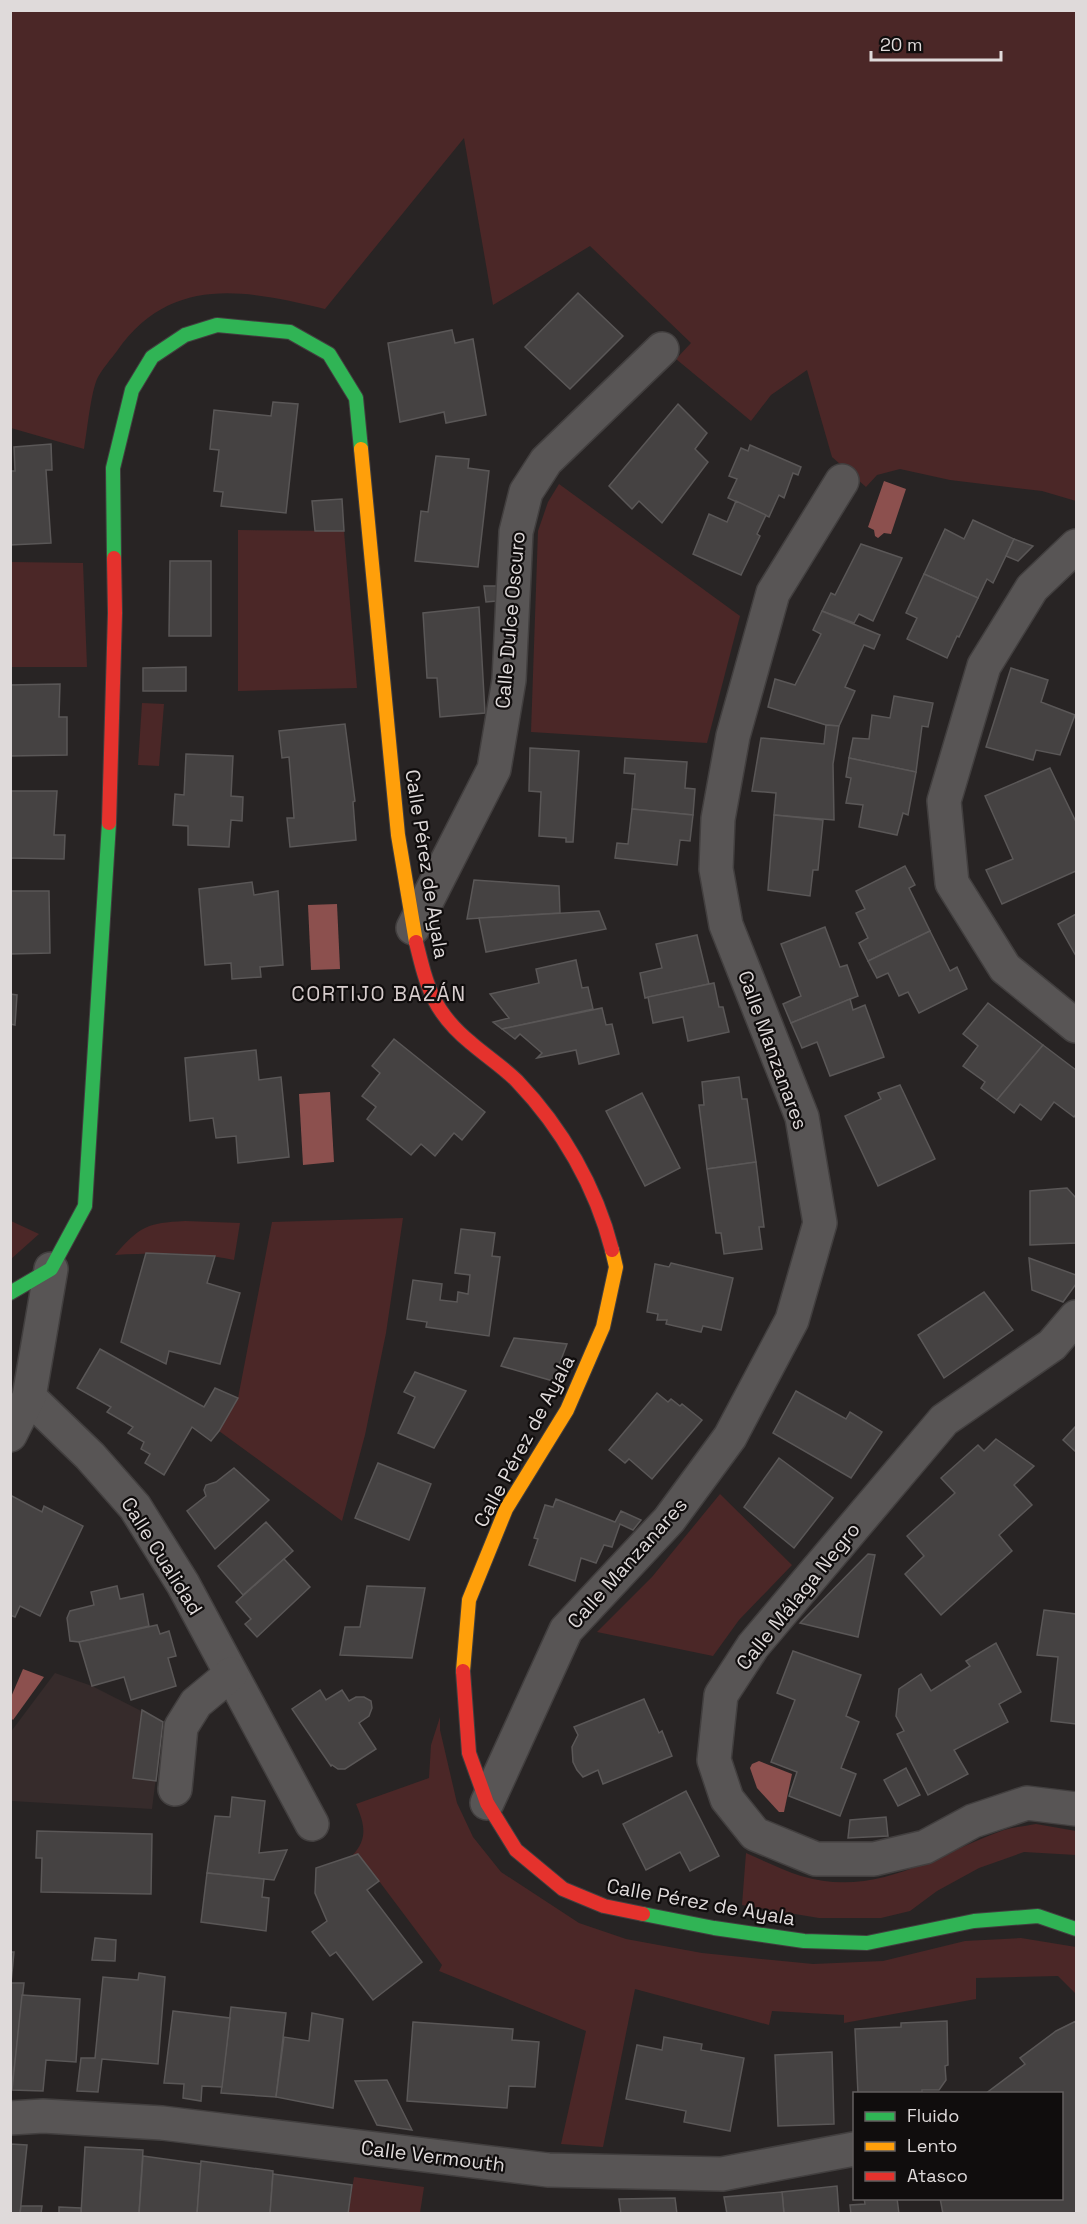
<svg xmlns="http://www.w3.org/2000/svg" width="1087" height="2224" font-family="'Space Grotesk',sans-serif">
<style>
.built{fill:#362b2b}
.green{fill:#4b2727}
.water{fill:#8c504e}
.building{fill:#454242;stroke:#5a5757;stroke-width:1.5}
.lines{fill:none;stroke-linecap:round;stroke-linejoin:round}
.street-casing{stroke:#423f3f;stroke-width:36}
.fast-casing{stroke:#423f3f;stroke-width:16}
.slow-casing{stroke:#423f3f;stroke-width:16}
.jam-casing{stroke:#423f3f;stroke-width:16}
.street{stroke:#585555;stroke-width:33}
.fast{stroke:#30b455;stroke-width:14}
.slow{stroke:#ff9f0a;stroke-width:14}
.jam{stroke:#e5322d;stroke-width:14}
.labels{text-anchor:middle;stroke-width:4.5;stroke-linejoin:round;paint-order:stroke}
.street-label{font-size:20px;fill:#dfdada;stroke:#100d0d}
.neighbourhood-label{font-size:21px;letter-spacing:1.5px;fill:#d7cdcd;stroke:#100d0d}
</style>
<rect width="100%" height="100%" fill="#282424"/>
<polygon class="built" points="55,1673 92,1686 163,1722 152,1809 11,1801 10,1733"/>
<g class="green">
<path d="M10,11H1076V501L1042,491L950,480L900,469L877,475L866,487L832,457L807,370L771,395L751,421L676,359L691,343L590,246L493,305L464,138L325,309C246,290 171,274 117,351C111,359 103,368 98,377C91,390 87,432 84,449L11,428Z"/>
<polygon points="559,484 740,616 707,743 531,732 538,531 548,502"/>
<polygon points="238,530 344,531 357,688 238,691"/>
<polygon points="11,562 83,563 87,667 11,667"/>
<polygon points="142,703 164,704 159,766 138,765"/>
<polygon points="403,1218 386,1333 365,1435 342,1521 219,1431 238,1398 272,1222"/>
<polygon points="11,1221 39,1234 11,1259"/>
<path d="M185,1221L240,1223L234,1260C195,1252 154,1253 115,1255C140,1226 147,1223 185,1221Z"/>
<polygon points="720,1494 792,1565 739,1620 713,1656 597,1632 652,1577"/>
<path d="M440,1717V1730L457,1803L473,1837L501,1872L579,1923L626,1939L702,1953L813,1964L883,1961L965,1941L1021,1938L1076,1947V1994L1058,1976L976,1978V1999L844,2023V2015L772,2011L769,2025L635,1989L603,2147L561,2144L586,2031L439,1971L442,1965L379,1881L352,1856C368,1839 365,1825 356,1804L429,1778L431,1745Z"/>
<path d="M1036,1824L1076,1831V1855L1024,1852L979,1868L937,1891L910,1911L881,1918H819L742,1905L746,1853C764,1861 783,1870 801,1876C876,1899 937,1854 1004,1830C1014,1827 1026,1826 1036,1824Z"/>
<polygon points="354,2177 424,2187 420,2213 348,2214"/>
</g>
<g class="water">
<polygon points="884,481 906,489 891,534 884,533 878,538 875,536 874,530 868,527"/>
<polygon points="337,904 340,969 311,970 308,905"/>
<polygon points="330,1092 334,1162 303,1165 299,1094"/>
<polygon points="23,1669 44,1677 13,1720 11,1718 11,1697"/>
<polygon points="759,1761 792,1774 784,1812 779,1812 757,1788 750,1768 752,1764"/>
</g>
<g class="building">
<polygon points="578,293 623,336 570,389 525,347"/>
<polygon points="452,330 455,343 473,339 486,415 446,423 444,412 400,422 388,343"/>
<polygon points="273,402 298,404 286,513 221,506 223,492 214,491 219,450 210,449 214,410 271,416"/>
<polygon points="678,404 707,433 695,449 708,462 662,523 639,501 632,509 609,486"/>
<polygon points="51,444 52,470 46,470 51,543 10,545 10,471 15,471 14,447"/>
<polygon points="750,445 801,467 798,475 793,473 784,498 779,495 769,517 728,498 737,479 729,476 741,448 748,451"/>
<polygon points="436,456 469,459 468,468 489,471 478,567 415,561 421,511 428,512"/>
<polygon points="342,499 344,531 315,531 312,501"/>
<polygon points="736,501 766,515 757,534 760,536 741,575 693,554 709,514 727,522"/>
<polygon points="973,520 1014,539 993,583 987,579 978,598 924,574 945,529 964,539"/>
<polygon points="1014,539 1033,546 1018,561 1006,556"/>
<polygon points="861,544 902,558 873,621 859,614 854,623 822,611 831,593 835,595"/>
<polygon points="170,561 211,561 211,636 169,636"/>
<polygon points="924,574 978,598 959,637 957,636 947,658 907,639 917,618 906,613"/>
<polygon points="484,586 497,586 497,601 486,602"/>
<polygon points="479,607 485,713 440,717 437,678 427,678 423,613"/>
<polygon points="822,611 880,635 874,649 864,645 845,687 855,691 839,726 826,725 768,707 775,679 795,685 821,634 813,630"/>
<polygon points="186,667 186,691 143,691 143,668"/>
<polygon points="1011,668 1048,680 1041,702 1075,715 1060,755 1036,750 1033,760 986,747"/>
<polygon points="60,684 59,717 67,717 67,755 10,756 10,685"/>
<polygon points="894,696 933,703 928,727 922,726 916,772 849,758 853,738 869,739 872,715 890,718"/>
<polygon points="345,724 355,801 353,802 356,840 290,847 287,818 294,818 289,757 282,758 279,731"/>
<polygon points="826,725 839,726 833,764 834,820 774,815 776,793 752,791 761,738 824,744"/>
<polygon points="530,748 579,751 573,842 566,842 566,838 539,836 541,792 529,791"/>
<polygon points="186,754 233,756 231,796 243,797 242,821 231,820 229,847 188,845 188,826 173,825 175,794 184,795"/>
<polygon points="625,758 687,762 685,788 695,789 693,815 632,809 635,774 624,773"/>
<polygon points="849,758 916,772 908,815 903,813 897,835 859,827 863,805 846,803 851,778 846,777"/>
<polygon points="1050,768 1076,822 1076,871 1002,904 986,870 1013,859 985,796"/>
<polygon points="10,791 57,791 54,835 65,835 64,859 10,858"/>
<polygon points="632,809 693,815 690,841 680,840 677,865 615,858 617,843 628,844"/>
<polygon points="774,815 823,820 818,870 813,870 810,896 768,890"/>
<polygon points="905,866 915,885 909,888 930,931 868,961 859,943 868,938 856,913 865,909 856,891"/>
<polygon points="474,880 559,886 560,913 467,919"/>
<polygon points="252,882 254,895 278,891 283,965 260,967 261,977 232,979 231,963 205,965 199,889"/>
<polygon points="10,891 49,891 50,953 10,954"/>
<polygon points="599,911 606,929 486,952 479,918"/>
<polygon points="1076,914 1076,956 1058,924"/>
<polygon points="825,927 840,967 847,965 858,996 791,1023 783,1004 801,996 781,944"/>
<polygon points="930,931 950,971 957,967 967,989 919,1013 908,992 899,996 888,973 877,978 868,961"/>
<polygon points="697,935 709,984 645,998 640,973 662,968 656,944"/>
<polygon points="576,960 582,988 588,987 593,1009 502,1029 493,1022 509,1018 490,994 539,983 536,969"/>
<polygon points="714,983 719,1007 723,1007 729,1032 688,1041 683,1017 653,1023 648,997"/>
<polygon points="10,994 17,995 15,1025 10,1024"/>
<polygon points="850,999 853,1010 865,1005 884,1057 830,1076 817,1042 802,1048 791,1023"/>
<polygon points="988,1003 1043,1045 997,1100 981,1088 985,1082 963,1066 978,1046 963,1034"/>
<polygon points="602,1008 606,1025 612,1024 619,1054 579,1064 576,1050 537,1058 542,1053 520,1034 515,1039 502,1029"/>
<polygon points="394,1039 485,1112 462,1140 454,1133 435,1156 421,1144 411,1155 367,1119 376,1107 362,1096 380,1073 372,1066"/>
<polygon points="1043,1045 1076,1070 1076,1114 1074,1117 1054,1102 1041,1120 1020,1104 1014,1113 997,1100"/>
<polygon points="256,1050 259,1080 281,1077 289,1157 238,1163 236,1136 216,1138 213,1118 190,1121 185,1058"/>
<polygon points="739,1077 742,1099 747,1099 756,1162 707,1169 699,1105 704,1105 702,1082"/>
<polygon points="900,1085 935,1159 878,1186 845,1116 881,1099 878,1093"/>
<polygon points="642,1093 680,1168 645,1186 606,1111"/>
<polygon points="756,1162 764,1227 759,1227 762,1249 724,1254 721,1233 716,1233 707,1169"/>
<polygon points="1067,1188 1076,1198 1076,1243 1030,1245 1030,1191"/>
<polygon points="461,1229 495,1233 492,1256 500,1257 489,1336 426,1327 427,1322 407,1319 413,1280 442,1284 440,1300 457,1302 458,1292 468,1294 470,1275 455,1273"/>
<polygon points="146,1253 215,1256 207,1283 240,1293 220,1364 169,1351 166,1364 121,1342"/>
<polygon points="1029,1258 1076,1275 1076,1284 1063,1302 1032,1290"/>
<polygon points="671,1263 733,1278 721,1330 703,1326 701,1332 666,1324 667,1320 657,1320 658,1314 647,1312 655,1264 669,1267"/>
<polygon points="984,1292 1013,1330 944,1378 918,1335"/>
<polygon points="514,1338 567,1344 553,1381 501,1366"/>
<polygon points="100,1349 204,1407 215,1388 238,1398 219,1431 211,1441 192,1427 164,1475 145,1463 150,1454 141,1449 144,1442 128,1433 133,1427 107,1412 111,1407 77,1388"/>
<polygon points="415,1372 466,1391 434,1448 398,1433 415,1397 404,1392"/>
<polygon points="796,1391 846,1419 850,1412 882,1432 851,1478 773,1433"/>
<polygon points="657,1393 668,1402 671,1399 680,1406 682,1404 702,1420 652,1479 629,1459 625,1463 609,1450"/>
<polygon points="1076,1426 1076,1452 1063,1440"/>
<polygon points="996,1439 1034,1466 1014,1485 1032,1505 999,1535 1012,1551 941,1615 905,1574 924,1556 907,1536 955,1493 941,1478 978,1445 984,1451"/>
<polygon points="779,1458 833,1498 794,1548 744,1507"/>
<polygon points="378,1463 431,1484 409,1540 355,1518"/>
<polygon points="234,1468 269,1500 215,1549 187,1511 206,1496 204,1490 206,1485 216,1482"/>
<polygon points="10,1495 42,1512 44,1506 83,1526 40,1616 20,1606 15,1617 10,1615"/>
<polygon points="556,1499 615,1522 621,1511 641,1520 633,1530 620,1524 612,1547 604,1545 596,1563 581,1558 575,1581 529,1565 538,1539 534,1538 545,1505 553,1507"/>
<polygon points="266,1522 293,1551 243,1595 218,1566"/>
<polygon points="868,1554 875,1555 858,1637 800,1623"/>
<polygon points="284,1559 310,1587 257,1637 245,1624 251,1619 236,1602"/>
<polygon points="117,1586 120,1599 143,1594 149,1626 79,1642 70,1641 67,1618 70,1611 94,1605 91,1592"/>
<polygon points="367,1586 425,1588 412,1658 340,1655 345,1627 360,1627"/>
<polygon points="1044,1610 1076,1614 1076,1724 1051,1721 1058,1657 1037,1655"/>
<polygon points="157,1625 160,1634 169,1631 176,1656 168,1658 176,1686 131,1700 124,1677 92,1686 79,1642"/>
<polygon points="996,1643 1021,1692 999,1704 1008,1722 954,1750 968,1774 928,1795 897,1734 904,1731 896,1716 899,1689 921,1674 931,1691 970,1666 966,1661"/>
<polygon points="793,1651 861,1675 846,1716 859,1722 841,1768 856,1774 840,1816 789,1796 797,1772 771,1762 795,1700 777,1693"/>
<polygon points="320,1690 326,1700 342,1690 349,1701 356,1697 364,1697 371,1701 372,1708 369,1716 359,1723 376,1749 345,1769 338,1769 332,1765 331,1766 292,1709"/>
<polygon points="644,1699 659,1733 662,1731 672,1756 603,1784 598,1770 583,1777 577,1770 573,1762 572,1747 578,1735 574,1727"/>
<polygon points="142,1710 163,1722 156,1781 133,1778"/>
<polygon points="906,1768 920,1795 898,1806 884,1780"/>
<polygon points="686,1791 719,1856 690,1871 680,1852 646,1870 623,1824"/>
<polygon points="232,1797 265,1801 259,1853 287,1850 274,1880 207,1873 215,1816 230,1817"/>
<polygon points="886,1817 888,1836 848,1838 850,1820"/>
<polygon points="37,1831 152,1834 151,1894 41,1892 42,1858 36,1858"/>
<polygon points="358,1854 379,1881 367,1890 422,1962 373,2000 336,1952 330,1956 312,1932 327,1921 315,1893 316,1868"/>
<polygon points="207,1873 264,1879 262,1897 269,1898 266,1931 201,1922"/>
<polygon points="95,1938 116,1940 115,1961 92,1960"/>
<polygon points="10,1952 14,1952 11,1983 24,1983 12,2090"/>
<polygon points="139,1973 165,1977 158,2064 102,2059 98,2092 77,2091 81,2058 95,2058 103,1977 138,1980"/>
<polygon points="22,1995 80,1999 76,2062 46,2060 43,2091 12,2090"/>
<polygon points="231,2007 286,2013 276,2097 221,2093"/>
<polygon points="173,2011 230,2018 222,2087 202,2086 201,2101 183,2098 184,2084 164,2083"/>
<polygon points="312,2013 343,2019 333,2108 276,2097 284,2037 309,2041"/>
<polygon points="947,2021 948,2065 945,2066 946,2080 939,2090 922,2090 922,2094 858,2094 855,2029 901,2027 901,2023"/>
<polygon points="1076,2021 1076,2214 943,2214 940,2198 1062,2198 1062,2094 985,2094 1025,2064 1020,2058 1056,2031"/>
<polygon points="413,2022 513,2029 512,2040 539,2042 535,2087 509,2086 507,2108 407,2101"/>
<polygon points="664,2037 702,2044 701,2050 744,2058 730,2131 684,2122 686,2111 626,2099 637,2045 662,2050"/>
<polygon points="832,2052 834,2124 778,2126 775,2055"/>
<polygon points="387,2080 412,2130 377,2125 355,2081"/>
<polygon points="10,2144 27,2145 20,2214 10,2214"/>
<polygon points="85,2147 143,2150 139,2214 81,2214"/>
<polygon points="143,2156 201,2164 197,2214 139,2214"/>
<polygon points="201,2161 273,2171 270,2214 197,2214"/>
<polygon points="273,2174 352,2185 348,2214 270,2214"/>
<polygon points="837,2186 839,2214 784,2214 782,2192"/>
<polygon points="782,2192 784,2214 727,2214 724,2197"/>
<polygon points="675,2198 677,2214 621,2214 619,2199"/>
<polygon points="864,2198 897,2198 899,2214 851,2214 850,2205 865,2204"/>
<polygon points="21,2206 42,2206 41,2214 20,2214"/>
<polygon points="59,2207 81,2208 81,2214 59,2214"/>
</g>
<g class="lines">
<defs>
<g id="street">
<polyline points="1076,546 1032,588 984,666 944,801 952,883 1005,968 1076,1026"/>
<polyline points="413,928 494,769 509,680 516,532 526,492 546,461 662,349"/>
<polyline points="1076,1317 1052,1345 944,1420 753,1646 721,1695 714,1760 727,1799 755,1834 816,1859 874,1859 925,1847 973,1821 1027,1803 1076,1809"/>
<polyline points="29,1397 90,1456 135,1507 183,1584 312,1824"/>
<polyline points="10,1435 29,1397 51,1269"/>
<polyline points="175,1789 181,1727 196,1703 231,1674"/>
<polyline points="487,1803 566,1630 669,1520 730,1437 792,1320 820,1223 802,1117 726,925 716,869 718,819 733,736 773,593 842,481"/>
<polyline points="10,2118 43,2116 162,2123 548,2170 722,2174 854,2149"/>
</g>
<g id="fast">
<polyline points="114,558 113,468 132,390 152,357 185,335 217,325 290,332 329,354 356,398 361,449"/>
<polyline points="10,1293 51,1269 85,1206 109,823"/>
<polyline points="643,1914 714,1928 804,1941 867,1943 974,1921 1038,1916 1076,1929"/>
</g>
<g id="slow">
<polyline points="361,449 398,835 416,942"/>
<polyline points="463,1671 469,1600 506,1509 567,1410 603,1327 616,1267 612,1250"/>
</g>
<g id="jam">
<polyline points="109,823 115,613 114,558"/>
<path d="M416,942C427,987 433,1012 471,1043C486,1056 503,1067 517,1081C562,1128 596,1187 612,1250"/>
<polyline points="463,1671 469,1753 487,1803 516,1850 563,1889 604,1906 643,1914"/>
</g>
</defs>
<use href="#street" class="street-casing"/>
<use href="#fast" class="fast-casing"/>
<use href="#slow" class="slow-casing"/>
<use href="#jam" class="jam-casing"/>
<use href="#street" class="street"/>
<use href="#fast" class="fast"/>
<use href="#slow" class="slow"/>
<use href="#jam" class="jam"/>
</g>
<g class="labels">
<g class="street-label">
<text transform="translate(510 620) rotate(-85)" y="7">Calle Dulce Oscuro</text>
<text transform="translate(427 864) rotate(81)" y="7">Calle Pérez de Ayala</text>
<text transform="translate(773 1050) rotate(70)" y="7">Calle Manzanares</text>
<text transform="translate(524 1441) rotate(-62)" y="7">Calle Pérez de Ayala</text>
<text transform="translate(162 1556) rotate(58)" y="7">Calle Cualidad</text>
<text transform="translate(627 1563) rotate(-48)" y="7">Calle Manzanares</text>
<text transform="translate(798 1596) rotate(-51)" y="7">Calle Málaga Negro</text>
<text transform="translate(701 1902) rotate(10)" y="7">Calle Pérez de Ayala</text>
<text transform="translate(433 2156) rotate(7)" y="7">Calle Vermouth</text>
</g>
<g class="neighbourhood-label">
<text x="379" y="1001">CORTIJO BAZÁN</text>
</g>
</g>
<rect width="1087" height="2224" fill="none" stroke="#dfdada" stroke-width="24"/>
<rect x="853" y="2092" width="210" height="108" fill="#100d0d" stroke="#635f5f" stroke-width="1.5"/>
<rect x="865" y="2112" width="30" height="9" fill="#30b455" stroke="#635f5f" stroke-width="1.5"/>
<text x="907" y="2122" font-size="18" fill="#dfdada">Fluido</text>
<rect x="865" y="2142" width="30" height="9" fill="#ff9f0a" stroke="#635f5f" stroke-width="1.5"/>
<text x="907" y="2152" font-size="18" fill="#dfdada">Lento</text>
<rect x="865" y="2172" width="30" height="9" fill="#e5322d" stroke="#635f5f" stroke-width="1.5"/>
<text x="907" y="2182" font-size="18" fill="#dfdada">Atasco</text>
<path d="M871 51v9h130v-9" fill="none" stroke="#dfdada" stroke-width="3"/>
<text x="880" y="51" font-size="18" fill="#dfdada" stroke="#100d0d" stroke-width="4.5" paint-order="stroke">20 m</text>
</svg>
